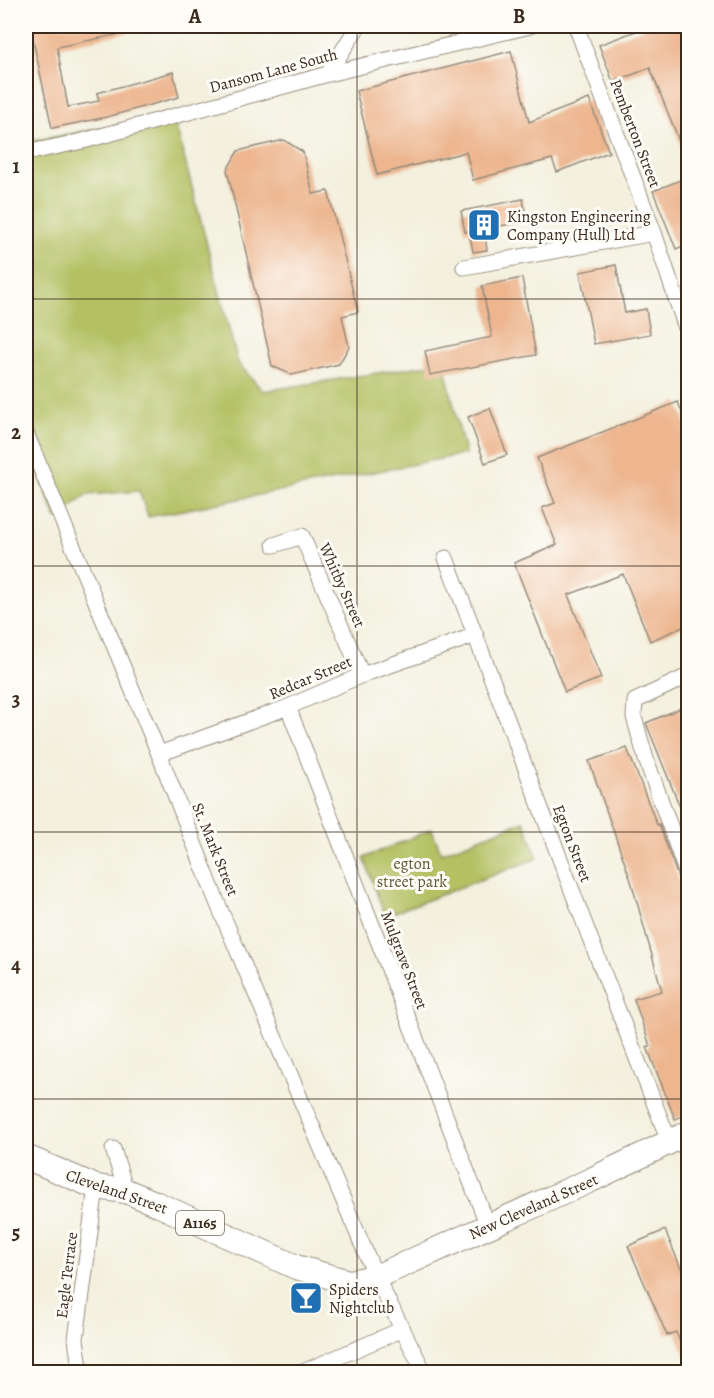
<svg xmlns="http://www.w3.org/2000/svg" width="714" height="1398" font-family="Alegreya,serif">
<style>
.green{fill:#b3c163;stroke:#777640;stroke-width:1.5}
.building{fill:#edb68f}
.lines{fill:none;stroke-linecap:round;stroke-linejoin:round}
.street-casing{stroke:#978d7e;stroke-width:17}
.primary-casing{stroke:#978d7e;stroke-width:26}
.street{stroke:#fff;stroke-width:15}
.primary{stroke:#fff;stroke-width:24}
.grid{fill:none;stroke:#3b2a1e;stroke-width:1.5;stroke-opacity:0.55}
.labels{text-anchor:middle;stroke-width:6;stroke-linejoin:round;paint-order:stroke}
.shield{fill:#fdfcf7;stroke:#75695f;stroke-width:1.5}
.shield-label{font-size:15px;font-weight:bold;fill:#3b2a1e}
.street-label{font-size:16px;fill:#3b2a1e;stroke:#fdfcf7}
.poi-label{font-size:16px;fill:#3b2a1e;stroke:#fdfcf7;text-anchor:start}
.park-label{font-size:16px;fill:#5f5733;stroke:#fdfcf7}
.neatline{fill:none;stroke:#3b2a1e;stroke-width:2}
.grid-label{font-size:20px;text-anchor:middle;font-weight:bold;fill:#3b2a1e}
</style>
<rect width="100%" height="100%" fill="#fdfcf7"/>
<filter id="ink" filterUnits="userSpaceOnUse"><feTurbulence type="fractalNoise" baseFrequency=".0167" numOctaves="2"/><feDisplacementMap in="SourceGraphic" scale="12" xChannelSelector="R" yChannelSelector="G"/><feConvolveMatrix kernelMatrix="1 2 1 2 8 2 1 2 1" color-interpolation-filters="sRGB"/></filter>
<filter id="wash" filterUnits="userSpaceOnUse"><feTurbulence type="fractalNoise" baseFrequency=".008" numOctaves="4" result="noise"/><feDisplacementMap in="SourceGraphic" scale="24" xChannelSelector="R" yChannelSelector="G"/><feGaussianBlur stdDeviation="1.35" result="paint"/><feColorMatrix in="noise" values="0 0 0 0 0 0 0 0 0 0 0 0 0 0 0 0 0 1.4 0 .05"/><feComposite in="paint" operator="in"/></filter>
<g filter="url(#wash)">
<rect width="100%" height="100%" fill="#f3f0de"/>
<g class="green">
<polygon points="173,115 238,363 263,391 428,365 446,372 465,454 148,517 139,491 87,495 56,519 26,441 26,142"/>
<polygon points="524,821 538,858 385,916 364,858 432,829 441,853"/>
</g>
<g id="blocks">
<g class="building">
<polygon points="30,26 130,26 130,32 57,47 68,107 99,101 97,93 173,72 179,97 107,117 52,128"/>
<polygon points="649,26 688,26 688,163 650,68 613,82 599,45"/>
<polygon points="511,51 529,122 589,99 609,152 557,172 552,159 473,180 466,152 377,175 356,91"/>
<polygon points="284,140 303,152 313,194 328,191 358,312 342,316 349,347 339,364 292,375 272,366 227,170 238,151"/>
<polygon points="688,177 688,244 676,249 653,191"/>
<polygon points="523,199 527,221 484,229 487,250 473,252 469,231 465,232 461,211"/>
<polygon points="616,265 625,313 646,309 650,334 594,344 580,272"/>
<polygon points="522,278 536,355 430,375 425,351 492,337 482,286"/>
<polygon points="678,402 688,428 688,625 650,641 623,574 568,595 601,678 565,692 514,563 557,545 542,508 555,503 537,458"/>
<polygon points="490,408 507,455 485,463 468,417"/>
<polygon points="688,705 688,827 646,723"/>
<polygon points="627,748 657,825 659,824 679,880 684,886 688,897 688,1114 675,1119 647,1047 650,1046 634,999 662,991 631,881 589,761"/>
<polygon points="665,1230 688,1285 688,1362 676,1332 667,1335 628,1246"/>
</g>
</g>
</g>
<g filter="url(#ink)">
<use href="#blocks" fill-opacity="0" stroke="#978d7e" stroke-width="1.5"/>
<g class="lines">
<defs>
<g id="street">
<polyline points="576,26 654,233 688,334"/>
<polyline points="328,74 358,26"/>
<polyline points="26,153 83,141 328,74 530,26"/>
<polyline points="464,267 654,233"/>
<polyline points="26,433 159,754 217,902 376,1277 424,1372"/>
<polyline points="274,545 302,536 362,675"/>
<polyline points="446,558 590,938 669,1141"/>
<polyline points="688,676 635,701 634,717 646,759 688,877"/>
<polyline points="288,707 488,1226"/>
<polyline points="159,754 288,707 362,675 476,635"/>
<polyline points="113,1149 126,1191"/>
<polyline points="86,1372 80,1368 76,1339 96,1187"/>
<polyline points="303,1372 403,1329"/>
</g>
<polyline id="primary" points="26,1157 96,1187 126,1191 155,1203 296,1267 349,1282 376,1277 591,1180 688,1133"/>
</defs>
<use href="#street" class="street-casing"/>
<use href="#primary" class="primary-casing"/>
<use href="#street" class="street"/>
<use href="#primary" class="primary"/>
</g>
</g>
<path class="grid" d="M357,26V1372M26,299H688M26,566H688M26,832H688M26,1099H688"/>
<defs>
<symbol id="building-square" viewBox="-11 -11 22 22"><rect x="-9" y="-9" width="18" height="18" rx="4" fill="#1f6fb2" stroke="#fdfcf7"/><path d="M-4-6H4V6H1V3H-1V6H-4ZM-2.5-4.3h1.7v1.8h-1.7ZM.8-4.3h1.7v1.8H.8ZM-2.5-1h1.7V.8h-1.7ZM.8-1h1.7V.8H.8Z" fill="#fff"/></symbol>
<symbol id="bar-square" viewBox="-11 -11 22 22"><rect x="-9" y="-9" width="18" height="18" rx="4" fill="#1f6fb2" stroke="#fdfcf7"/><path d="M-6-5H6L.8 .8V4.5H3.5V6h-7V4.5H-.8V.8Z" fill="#fff"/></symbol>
</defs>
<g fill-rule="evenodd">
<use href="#building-square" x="465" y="206" width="38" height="38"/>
<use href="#bar-square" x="287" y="1279" width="38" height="38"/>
</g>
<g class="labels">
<rect class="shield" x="176" y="1211" width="48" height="24" rx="4.5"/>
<g class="shield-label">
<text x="200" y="1228">A1165</text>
</g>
<g class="street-label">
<text transform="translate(273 70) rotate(-15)" y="6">Dansom Lane South</text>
<text transform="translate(636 133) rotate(69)" y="6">Pemberton Street</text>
<text transform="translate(343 585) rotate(66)" y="6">Whitby Street</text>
<text transform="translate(310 677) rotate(-23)" y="6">Redcar Street</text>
<text transform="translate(573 843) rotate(69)" y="6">Egton Street</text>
<text transform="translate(216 849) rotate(68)" y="6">St. Mark Street</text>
<text transform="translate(405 960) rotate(69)" y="6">Mulgrave Street</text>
<text transform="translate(117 1191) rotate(19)" y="6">Cleveland Street</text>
<text transform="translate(533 1206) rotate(-24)" y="6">New Cleveland Street</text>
<text transform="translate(66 1275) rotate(-83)" y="6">Eagle Terrace</text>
</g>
<g class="poi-label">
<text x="507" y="222">Kingston Engineering<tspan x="507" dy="18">Company (Hull) Ltd</tspan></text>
<text x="329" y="1295">Spiders<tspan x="329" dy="18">Nightclub</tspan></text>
</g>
<g class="park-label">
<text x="412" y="869">egton<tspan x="412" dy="18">street park</tspan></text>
</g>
</g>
<rect width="714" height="1398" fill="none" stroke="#fdfcf7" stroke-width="66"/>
<rect x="33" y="33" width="648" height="1332" class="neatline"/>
<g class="grid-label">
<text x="195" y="23">A</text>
<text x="519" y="23">B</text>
<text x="16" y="173">1</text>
<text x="16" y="439">2</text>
<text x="16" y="706">3</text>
<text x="16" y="972">4</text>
<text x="16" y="1239">5</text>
</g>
</svg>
